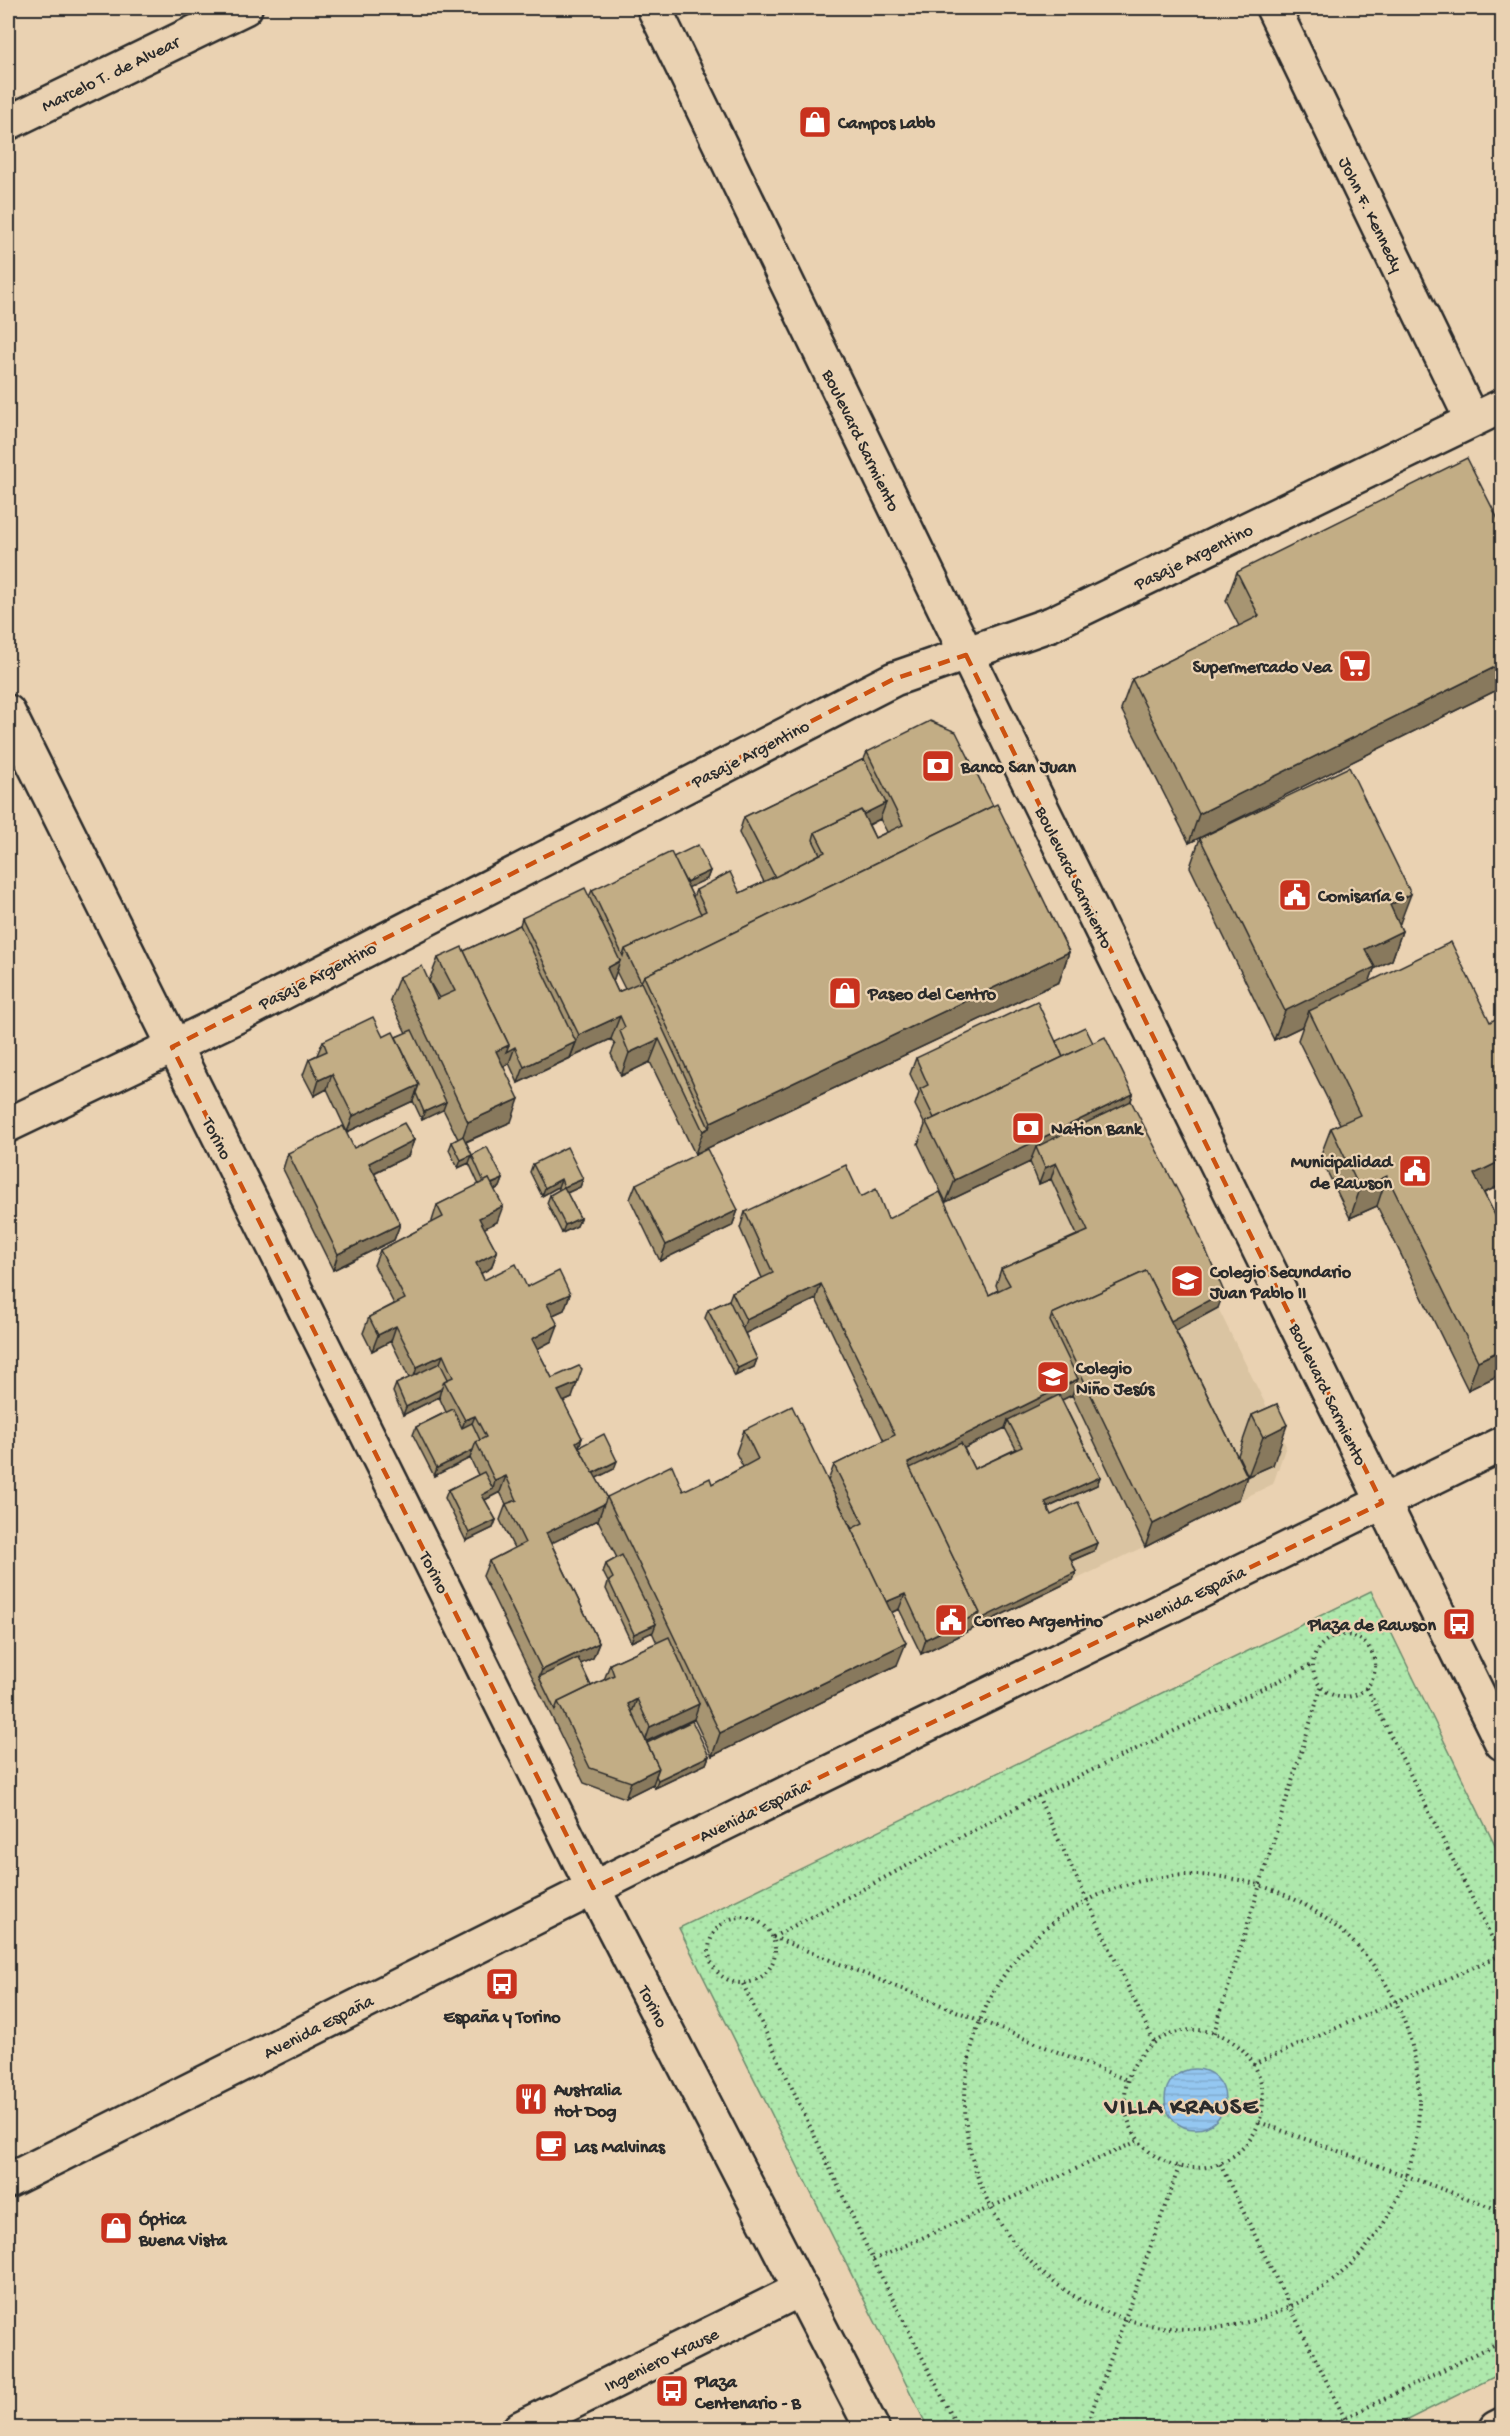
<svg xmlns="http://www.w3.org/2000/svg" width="1510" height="2436" font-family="'Gochi Hand',sans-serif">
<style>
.built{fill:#dac4a2}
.park{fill:url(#park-dots);stroke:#6c8a6c;stroke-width:1.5}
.water{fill:url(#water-rules);stroke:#6a89a2;stroke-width:1.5}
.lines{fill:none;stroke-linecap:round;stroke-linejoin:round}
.minor-casing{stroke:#2b2b2b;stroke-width:38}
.path{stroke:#2b2b2b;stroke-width:4;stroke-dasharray:1.5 4.5;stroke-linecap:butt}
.minor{stroke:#ead2b2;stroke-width:33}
.wall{fill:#a79572;stroke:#2b2b2b;stroke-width:1.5;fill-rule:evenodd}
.shaded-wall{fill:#88795d;stroke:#2b2b2b;stroke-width:1.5}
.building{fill:#c2ad85;stroke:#2b2b2b;stroke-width:1.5}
.marked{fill:none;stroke:#cc5211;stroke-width:4.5;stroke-dasharray:12 8;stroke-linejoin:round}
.labels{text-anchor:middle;stroke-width:4.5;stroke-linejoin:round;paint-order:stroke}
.street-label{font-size:18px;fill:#2b2b2b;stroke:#ead2b2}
.poi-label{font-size:18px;font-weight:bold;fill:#2b2b2b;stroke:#ead2b2;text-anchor:start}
.district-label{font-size:24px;font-weight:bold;letter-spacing:1.5px;fill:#2b2b2b;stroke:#ead2b2}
</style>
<defs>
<pattern id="park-dots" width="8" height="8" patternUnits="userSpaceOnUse" patternTransform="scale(1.5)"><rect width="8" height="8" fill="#aee8ac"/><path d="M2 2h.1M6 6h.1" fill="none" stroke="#96c794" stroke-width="1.8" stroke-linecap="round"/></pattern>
<pattern id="water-rules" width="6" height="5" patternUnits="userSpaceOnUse" patternTransform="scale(1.5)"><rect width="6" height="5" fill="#94c7f1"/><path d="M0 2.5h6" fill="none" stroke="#80abcf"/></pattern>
</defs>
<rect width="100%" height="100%" fill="#ead2b2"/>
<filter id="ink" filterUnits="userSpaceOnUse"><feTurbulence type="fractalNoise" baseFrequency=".0167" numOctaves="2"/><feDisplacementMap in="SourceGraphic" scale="12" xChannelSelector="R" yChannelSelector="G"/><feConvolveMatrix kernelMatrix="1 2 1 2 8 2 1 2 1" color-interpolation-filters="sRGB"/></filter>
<g filter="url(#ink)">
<polygon class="built" points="1125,1117 1187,1235 1218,1308 1286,1446 1273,1484 974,1629 803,1273 934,1208"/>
<polygon class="park" points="1371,1591 1502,1860 1502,2373 1391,2428 928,2428 679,1928"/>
<circle class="water" cx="1195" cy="2099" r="30"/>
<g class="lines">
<defs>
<g id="minor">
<polyline points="654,8 1016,756 1502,1743"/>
<polyline points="1273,8 1472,420"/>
<polyline points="8,123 245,8"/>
<polyline points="8,712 593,1888 872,2428"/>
<polyline points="8,1125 243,1013 894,679 1051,624 1502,406"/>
<polyline points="8,2181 672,1849 1502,1444"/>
<polyline points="520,2428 801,2289"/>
<polyline points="1496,2428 1502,2425"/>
</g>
</defs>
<use href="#minor" class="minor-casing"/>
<g class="path">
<circle cx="1344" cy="1666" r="31"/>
<polyline points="1367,1688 1502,1958"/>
<polyline points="1038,1796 1154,2042"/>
<circle cx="1192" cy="2102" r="227"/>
<circle cx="742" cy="1950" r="33"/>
<polyline points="773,1937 1038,1796 1312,1665"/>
<polyline points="773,1937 1127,2080"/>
<polyline points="743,1984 873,2260 958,2428"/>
<circle cx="1194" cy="2099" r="69"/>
<polyline points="1214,2033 1321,1688"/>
<polyline points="1253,2065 1501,1955"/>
<polyline points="1259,2122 1502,2211"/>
<polyline points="1220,2164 1345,2419"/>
<polyline points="873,2260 1138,2141"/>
<polyline points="1086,2428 1179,2167"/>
<polyline points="1325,2428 1502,2341"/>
</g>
<use href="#minor" class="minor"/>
</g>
<g class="wall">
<polygon points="1503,529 1503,687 1189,843 1121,709 1132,679 1239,626 1226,601 1237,572"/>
<path d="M867,752L993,806L1069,952L1059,982L695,1154L650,1062L621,1076L611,1054L615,1045L611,1039L518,1083L509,1063L504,1066L511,1122L466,1142L472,1155L503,1179L500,1187L494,1190L497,1222L484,1228L497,1252L491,1268L481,1273L484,1280L570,1294L564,1310L553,1315L552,1341L537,1349L552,1378L572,1398L563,1402L582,1438L579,1447L614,1469L596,1478L607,1497L683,1491L712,1484L743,1467L736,1453L744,1430L851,1529H852L828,1481L834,1465L884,1441L816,1299L745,1333L757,1359L754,1367L735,1376L705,1318L708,1310L729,1300L732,1292L762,1278L740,1228L745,1212L861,1197L989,1295L998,1290L996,1285L1001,1269L1077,1235L1051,1179L1039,1184L1030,1162L946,1202L918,1144L925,1125L915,1105L919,1093L910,1074L916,1058L1056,1041L1093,1043L1133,1094L1131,1101L1218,1308L1176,1331L1247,1476L1239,1499L1145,1547L1072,1395L1062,1400L1100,1477L1097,1485L1047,1508L1051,1515L1094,1551L1071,1561L1076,1572L1073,1580L921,1654L899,1609L891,1613L897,1665L712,1756L694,1719L646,1742L647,1743L709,1756L706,1764L655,1788L653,1784L625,1798L584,1783L483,1576L489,1561L514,1548L500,1520L506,1504L500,1492L485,1500L496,1520L493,1528L466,1541L445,1498L448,1490L478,1475L470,1458L434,1476L413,1435L416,1427L446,1412L439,1397L403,1415L393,1392L396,1384L409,1378L391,1341L372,1351L363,1333L369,1317L394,1304L374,1265L380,1250L432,1223V1221L437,1205L479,1185L469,1163L458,1168L449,1150L452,1142L458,1139L443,1109L422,1120L413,1101L347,1132L327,1089L314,1096L303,1075L309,1059L317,1055L323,1041L383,1037H396L406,1033L390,1000L399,977L437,999L439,998L429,981L438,958L464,951L520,925L522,918L589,897L592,890L673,857L710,871L707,879L688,887L693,897L696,890L740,893L764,882L739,833L744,817L864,759ZM880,819L887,832L875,838L869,825ZM616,971L625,989L618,992L613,981ZM1005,1428L1016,1449L974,1469L964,1448ZM598,1520L617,1558L606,1564L603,1572L608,1582L606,1589L631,1642L652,1632L657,1643L610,1664L604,1680L591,1686L580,1664L593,1658L599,1643L551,1543Z"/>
<polygon points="1200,838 1400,923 1399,924 1402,931 1392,960 1374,969 1369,982 1503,1184 1484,1193 1503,1231 1503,1373 1468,1390 1377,1206 1350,1218 1320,1157 1331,1128 1340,1124 1298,1040 1303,1026 1274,1040 1190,867"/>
<polygon points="414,1140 408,1156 374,1173 400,1224 394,1240 333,1270 283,1169 288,1153 354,1148"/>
<polygon points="533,1164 583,1179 580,1187 567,1193 580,1218 577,1226 562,1233 547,1203 550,1195 559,1190 558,1187 542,1196 530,1172"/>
<polygon points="636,1184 738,1210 732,1226 660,1261 630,1199"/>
<polygon points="1277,1404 1273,1465 1248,1476 1238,1455 1252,1415"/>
</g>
<g class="shaded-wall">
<polygon points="1503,663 1503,687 1189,843 1199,814"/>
<polygon points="886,803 880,819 823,847 818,837"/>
<polygon points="710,871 707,879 677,893 680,885"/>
<polygon points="1411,894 1400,923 1379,934 1390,905"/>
<polygon points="1402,931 1392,960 1374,969 1364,997 1309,1011 1303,1026 1274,1040 1285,1011 1365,949"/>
<polygon points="1069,952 1059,982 695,1154 703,1131 709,1128 711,1122"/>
<polygon points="620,961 612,984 607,968"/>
<polygon points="620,1016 611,1039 570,1058 579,1035"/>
<polygon points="659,1039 650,1062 621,1076 629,1053"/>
<polygon points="576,1042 570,1058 518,1083 524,1067"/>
<polygon points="509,1045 515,1047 509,1063 501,1068 496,1051"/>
<polygon points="332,1074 327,1089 314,1096 319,1080"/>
<polygon points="419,1085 413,1101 347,1132 353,1116"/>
<polygon points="1133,1094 1125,1117 1036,1147 1030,1162 946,1202 955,1180"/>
<polygon points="519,1099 511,1122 460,1144 468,1122"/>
<polygon points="446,1102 443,1110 422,1120 424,1112"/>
<polygon points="414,1140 408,1156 363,1178 369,1163"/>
<polygon points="472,1155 469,1163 458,1168 461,1160"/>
<polygon points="1503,1160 1503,1184 1463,1203 1474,1174"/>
<polygon points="1056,1163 1051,1179 1039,1184 1045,1168"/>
<polygon points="1387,1176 1377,1206 1350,1218 1360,1189"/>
<polygon points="503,1179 500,1187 483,1195 486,1187"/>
<polygon points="561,1179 558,1187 542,1196 545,1188"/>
<polygon points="583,1179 580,1187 562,1195 564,1187"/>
<polygon points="503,1206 497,1222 473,1234 479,1218"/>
<polygon points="738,1210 732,1226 660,1261 666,1245"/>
<polygon points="580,1218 577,1226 562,1233 565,1225"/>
<polygon points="400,1224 394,1240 333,1270 338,1254"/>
<polygon points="497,1252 491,1268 471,1279 476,1263"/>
<polygon points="821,1284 816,1299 740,1336 746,1320"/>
<polygon points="1224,1292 1218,1308 1160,1339 1166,1323"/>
<polygon points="570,1294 564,1310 542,1320 547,1304"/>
<polygon points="558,1325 552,1341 526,1355 532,1339"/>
<polygon points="396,1326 391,1341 372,1351 378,1335"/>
<polygon points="1503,1349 1503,1373 1468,1390 1478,1361"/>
<polygon points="443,1355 437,1371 412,1383 417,1367"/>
<polygon points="757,1359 754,1367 735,1376 738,1368"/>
<polygon points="1078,1379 1072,1395 1011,1425 1008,1420 1005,1428 908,1476 908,1463"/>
<polygon points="577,1383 572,1398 552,1407 558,1391"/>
<polygon points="441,1389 439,1397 403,1415 406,1407"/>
<polygon points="475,1416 469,1431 459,1436 465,1420"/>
<polygon points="1287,1425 1273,1465 1248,1476 1263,1437"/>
<polygon points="582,1438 576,1454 576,1442"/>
<polygon points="473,1450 470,1458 434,1476 437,1468"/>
<polygon points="617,1461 614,1469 585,1484 588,1476"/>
<polygon points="506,1476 500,1492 479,1503 482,1495 493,1489 495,1481"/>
<polygon points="1247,1476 1239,1499 1145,1547 1153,1524"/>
<polygon points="1100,1477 1097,1485 1042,1510 1045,1502"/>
<polygon points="604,1504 598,1520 540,1549 546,1533"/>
<polygon points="496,1520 493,1528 466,1541 469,1533"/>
<polygon points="1097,1543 1094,1551 1066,1563 1069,1555"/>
<polygon points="1076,1572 1073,1580 921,1654 926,1639 980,1613"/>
<polygon points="905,1594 899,1609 875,1620 881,1604"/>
<polygon points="656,1624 653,1632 631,1642 634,1634"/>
<polygon points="599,1643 593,1658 542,1683 539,1677 542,1670"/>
<polygon points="906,1643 897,1665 712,1756 720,1733"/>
<polygon points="637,1699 631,1715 628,1704"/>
<polygon points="699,1704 694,1719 645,1742 650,1727"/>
<polygon points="709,1756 706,1764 655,1788 658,1780"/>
<polygon points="659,1768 653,1784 625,1798 631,1782"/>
</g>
<g class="building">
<polygon points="1467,458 1503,529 1503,663 1199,814 1132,679 1259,616 1237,572"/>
<polygon points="930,721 956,732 993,806 644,976 641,982 625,949 706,911 696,890 730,872 740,893 780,874 825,852 815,832 861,810 875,838 903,825 867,752"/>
<polygon points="864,759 886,803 864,814 861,810 815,832 813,840 820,854 775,877 744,817"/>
<polygon points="1349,767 1411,894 1390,905 1402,931 1365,949 1375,967 1285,1011 1200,838"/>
<polygon points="997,804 1069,952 711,1122 644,976"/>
<polygon points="698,845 710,871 686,882 673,857"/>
<polygon points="671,852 701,914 625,949 623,956 592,890"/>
<polygon points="585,888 620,961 607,968 618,992 641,982 709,1128 703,1131 659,1039 629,1053 620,1031 625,1027 620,1016 579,1035 522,918"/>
<polygon points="520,925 576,1042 524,1067 515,1047 506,1052 509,1045 464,951"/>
<polygon points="1451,942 1490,1022 1503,1015 1503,1160 1474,1174 1503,1231 1503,1349 1478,1361 1387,1176 1360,1189 1331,1128 1360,1115 1309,1011"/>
<polygon points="462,947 509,1045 496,1051 519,1099 468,1122 399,977 422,966 437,999 455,991 438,958"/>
<polygon points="1037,1001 1063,1057 934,1118 920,1089 928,1085 916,1058"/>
<polygon points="373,1017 383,1037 393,1032 419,1085 353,1116 332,1074 319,1080 309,1059 327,1051 323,1041"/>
<polygon points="1085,1027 1093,1043 1063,1057 1056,1041"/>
<polygon points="412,1030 446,1102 424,1112 416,1093 419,1085 396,1037"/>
<polygon points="1105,1037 1133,1094 955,1180 926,1122"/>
<polygon points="1131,1101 1193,1220 1224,1292 1171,1321 1146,1271 1052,1314 1050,1321 1078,1379 908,1463 980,1613 926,1639 905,1594 886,1602 851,1529 863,1523 834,1465 895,1435 821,1284 746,1320 732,1292 773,1273 745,1212 846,1165 861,1197 876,1189 888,1219 940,1192 989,1295 1010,1285 1001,1269 1088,1231 1056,1163 1045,1168 1036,1147"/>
<polygon points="404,1123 414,1140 369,1163 400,1224 338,1254 288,1153 343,1126 354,1148"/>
<polygon points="463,1136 472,1155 461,1160 452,1142"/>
<polygon points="487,1147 503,1179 491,1184 489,1179 484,1182 472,1155"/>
<polygon points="567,1147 583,1179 564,1187 561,1179 545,1188 533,1164"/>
<polygon points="707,1149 738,1210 666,1245 636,1184"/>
<polygon points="489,1179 503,1206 479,1218 497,1252 476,1263 484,1280 516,1264 527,1287 559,1271 570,1294 547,1304 558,1325 532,1339 552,1378 579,1366 582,1369 577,1383 558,1391 582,1438 576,1442 607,1497 604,1504 546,1533 599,1643 542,1670 489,1561 525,1543 506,1504 517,1500 506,1476 495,1481 476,1442 486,1437 475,1416 465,1420 444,1381 453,1377 443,1355 417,1367 396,1326 378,1335 369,1317 405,1299 380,1250 443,1217 437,1205"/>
<polygon points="564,1187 580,1218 565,1225 550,1195"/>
<polygon points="1146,1271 1247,1476 1153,1524 1052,1314"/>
<polygon points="729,1300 757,1359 738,1368 708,1310"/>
<polygon points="440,1363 448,1379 444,1381 441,1389 406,1407 396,1384"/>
<polygon points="1059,1395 1100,1477 1045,1502 1051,1515 1078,1502 1097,1543 1069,1555 1076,1572 977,1621 980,1613 910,1468 961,1443 974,1469 1022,1447 1008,1420"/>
<polygon points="1277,1404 1287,1425 1263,1437 1252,1415"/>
<polygon points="792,1406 906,1643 720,1733 607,1497 672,1465 683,1491 710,1478 712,1484 758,1459 744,1430"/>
<polygon points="453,1409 462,1428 472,1423 480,1440 476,1442 473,1450 437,1468 416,1427"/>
<polygon points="604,1434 617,1461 593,1473 579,1447"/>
<polygon points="484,1472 493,1489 482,1495 496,1520 469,1533 448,1490"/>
<polygon points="622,1555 656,1624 634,1634 609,1581 613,1578 606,1564"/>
<polygon points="669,1637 699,1704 650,1727 637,1699 628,1704 659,1768 631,1782 590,1768 558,1702 614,1675 610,1664"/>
<polygon points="578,1658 591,1686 558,1702 555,1710 539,1677"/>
<polygon points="692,1721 709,1756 658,1780 656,1776 659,1768 647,1743"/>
</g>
</g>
<path class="marked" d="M966,655L1382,1503L593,1888L172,1047L894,679Z"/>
<defs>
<symbol id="shop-square" viewBox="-11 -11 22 22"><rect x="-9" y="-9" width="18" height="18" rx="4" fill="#c8321e" stroke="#ead2b2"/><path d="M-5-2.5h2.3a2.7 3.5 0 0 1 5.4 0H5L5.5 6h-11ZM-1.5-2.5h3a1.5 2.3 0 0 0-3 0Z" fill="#fff"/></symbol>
<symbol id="supermarket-square" viewBox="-11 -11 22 22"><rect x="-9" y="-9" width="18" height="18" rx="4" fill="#c8321e" stroke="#ead2b2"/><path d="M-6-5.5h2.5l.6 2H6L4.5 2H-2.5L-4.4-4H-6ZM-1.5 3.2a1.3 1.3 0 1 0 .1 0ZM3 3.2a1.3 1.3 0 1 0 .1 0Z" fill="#fff"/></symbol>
<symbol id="bank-square" viewBox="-11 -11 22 22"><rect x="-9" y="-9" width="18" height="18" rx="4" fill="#c8321e" stroke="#ead2b2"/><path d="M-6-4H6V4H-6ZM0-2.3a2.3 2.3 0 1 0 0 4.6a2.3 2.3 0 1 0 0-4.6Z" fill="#fff"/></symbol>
<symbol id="civic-square" viewBox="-11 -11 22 22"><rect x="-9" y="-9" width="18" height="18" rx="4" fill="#c8321e" stroke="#ead2b2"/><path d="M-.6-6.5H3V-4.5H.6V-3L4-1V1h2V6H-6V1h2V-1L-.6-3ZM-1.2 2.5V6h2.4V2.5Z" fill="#fff"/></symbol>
<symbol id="school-square" viewBox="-11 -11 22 22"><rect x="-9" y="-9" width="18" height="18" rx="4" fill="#c8321e" stroke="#ead2b2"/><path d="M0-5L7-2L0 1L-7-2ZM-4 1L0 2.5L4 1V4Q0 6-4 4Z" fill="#fff"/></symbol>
<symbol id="bus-square" viewBox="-11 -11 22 22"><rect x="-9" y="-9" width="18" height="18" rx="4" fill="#c8321e" stroke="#ead2b2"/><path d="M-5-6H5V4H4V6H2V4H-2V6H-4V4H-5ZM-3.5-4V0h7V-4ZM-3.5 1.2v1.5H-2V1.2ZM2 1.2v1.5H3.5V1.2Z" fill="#fff"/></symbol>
<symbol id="restaurant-square" viewBox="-11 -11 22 22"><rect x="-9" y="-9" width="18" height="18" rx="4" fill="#c8321e" stroke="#ead2b2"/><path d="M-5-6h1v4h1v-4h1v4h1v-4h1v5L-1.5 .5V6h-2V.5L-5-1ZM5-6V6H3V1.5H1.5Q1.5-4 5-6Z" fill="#fff"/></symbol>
<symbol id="cafe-square" viewBox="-11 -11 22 22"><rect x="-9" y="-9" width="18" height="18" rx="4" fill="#c8321e" stroke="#ead2b2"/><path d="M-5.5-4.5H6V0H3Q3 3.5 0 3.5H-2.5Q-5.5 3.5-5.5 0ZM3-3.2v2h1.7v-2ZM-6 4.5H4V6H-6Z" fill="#fff"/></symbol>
</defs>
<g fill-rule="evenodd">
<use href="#shop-square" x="796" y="103" width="38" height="38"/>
<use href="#supermarket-square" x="1336" y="647" width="38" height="38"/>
<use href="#bank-square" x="919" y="747" width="38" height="38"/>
<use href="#civic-square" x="1276" y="876" width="38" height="38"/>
<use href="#shop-square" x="826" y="974" width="38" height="38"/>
<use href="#bank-square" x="1009" y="1109" width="38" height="38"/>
<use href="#civic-square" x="1396" y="1152" width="38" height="38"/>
<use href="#school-square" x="1168" y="1262" width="38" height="38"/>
<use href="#school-square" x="1034" y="1358" width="38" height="38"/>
<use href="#civic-square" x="932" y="1601" width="38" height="38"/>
<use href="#bus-square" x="1440" y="1605" width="38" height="38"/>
<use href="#bus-square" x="483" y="1965" width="38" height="38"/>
<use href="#restaurant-square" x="512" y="2080" width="38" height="38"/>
<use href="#cafe-square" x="532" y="2127" width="38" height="38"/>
<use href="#shop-square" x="97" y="2209" width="38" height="38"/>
<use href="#bus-square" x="653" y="2372" width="38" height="38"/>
</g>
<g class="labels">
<g class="street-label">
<text transform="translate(110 73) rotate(-26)" y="6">Marcelo T. de Alvear</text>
<text transform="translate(1372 214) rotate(64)" y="6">John F. Kennedy</text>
<text transform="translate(862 440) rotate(64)" y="6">Boulevard Sarmiento</text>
<text transform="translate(1193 556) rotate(-26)" y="6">Pasaje Argentino</text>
<text transform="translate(750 753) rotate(-27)" y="6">Pasaje Argentino</text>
<text transform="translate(1075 877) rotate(64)" y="6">Boulevard Sarmiento</text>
<text transform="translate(317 975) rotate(-27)" y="6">Pasaje Argentino</text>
<text transform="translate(218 1138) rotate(63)" y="6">Torino</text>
<text transform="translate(1329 1394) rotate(64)" y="6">Boulevard Sarmiento</text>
<text transform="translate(435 1572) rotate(63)" y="6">Torino</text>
<text transform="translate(1190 1596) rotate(-26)" y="6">Avenida España</text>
<text transform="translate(754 1810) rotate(-26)" y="6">Avenida España</text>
<text transform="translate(654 2006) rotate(63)" y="6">Torino</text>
<text transform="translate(318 2026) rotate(-27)" y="6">Avenida España</text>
<text transform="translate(661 2359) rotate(-26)" y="6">Ingeniero Krause</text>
</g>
<g class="poi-label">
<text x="838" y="128">Campos Labb</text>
<text x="1332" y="672" text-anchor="end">Supermercado Vea</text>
<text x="961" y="772">Banco San Juan</text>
<text x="1318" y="901">Comisaría 6</text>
<text x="868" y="999">Paseo del Centro</text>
<text x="1051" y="1134">Nation Bank</text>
<text x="1392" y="1167" text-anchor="end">Municipalidad<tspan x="1392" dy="21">de Rawson</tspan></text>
<text x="1210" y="1277">Colegio Secundario<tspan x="1210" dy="21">Juan Pablo II</tspan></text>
<text x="1076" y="1373">Colegio<tspan x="1076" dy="21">Niño Jesús</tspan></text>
<text x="974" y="1626">Correo Argentino</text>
<text x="1436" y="1630" text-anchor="end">Plaza de Rawson</text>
<text x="502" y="2022" text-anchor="middle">España y Torino</text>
<text x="554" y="2095">Australia<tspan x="554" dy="21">Hot Dog</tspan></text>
<text x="574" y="2152">Las Malvinas</text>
<text x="139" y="2224">Óptica<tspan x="139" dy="21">Buena Vista</tspan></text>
<text x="695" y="2387">Plaza<tspan x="695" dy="21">Centenario - B</tspan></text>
</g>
<g class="district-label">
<text x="1182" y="2113">VILLA KRAUSE</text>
</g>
</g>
<rect width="1510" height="2436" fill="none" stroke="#ead2b2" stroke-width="30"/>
<rect x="15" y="15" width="1480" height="2406" fill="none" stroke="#2b2b2b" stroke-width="2" filter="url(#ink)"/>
</svg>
